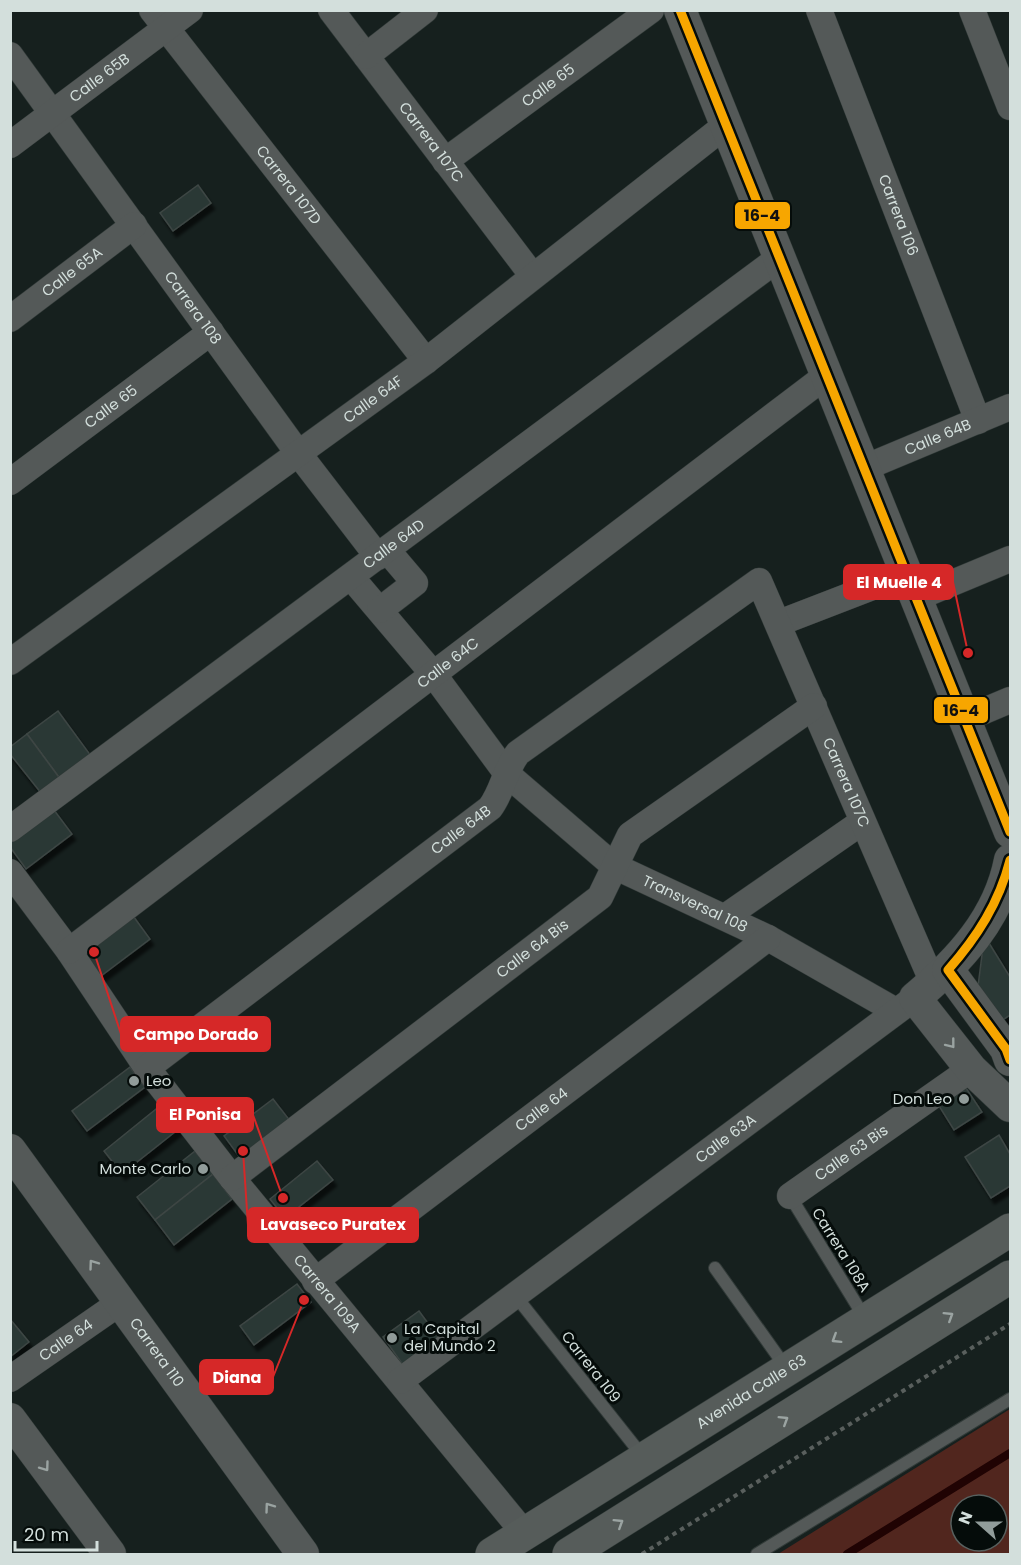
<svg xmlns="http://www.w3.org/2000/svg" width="1021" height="1565" font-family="Poppins,sans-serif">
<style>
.green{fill:#51261e;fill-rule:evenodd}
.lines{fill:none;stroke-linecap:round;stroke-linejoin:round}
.stream{stroke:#200303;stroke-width:8}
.building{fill:#2c3836;stroke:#3d4644;stroke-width:1.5;filter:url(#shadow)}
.service-casing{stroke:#313a38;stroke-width:14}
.minor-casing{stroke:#313a38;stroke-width:27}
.tertiary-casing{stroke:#313a38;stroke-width:33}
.secondary-casing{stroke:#313a38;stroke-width:34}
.path{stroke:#595f5d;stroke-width:4;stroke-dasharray:4.5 4.5;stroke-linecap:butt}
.service{stroke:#545958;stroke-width:12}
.minor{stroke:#545958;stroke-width:26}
.tertiary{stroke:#545958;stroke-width:32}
.secondary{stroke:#565c5a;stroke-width:33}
.bus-1-casing{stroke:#050c0a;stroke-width:14}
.bus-1{stroke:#f7a600;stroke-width:9}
.oneway{stroke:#9aa3a1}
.oneway2{stroke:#9ba4a2}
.poi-dot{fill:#919c9a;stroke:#050c0a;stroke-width:2}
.labels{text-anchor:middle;stroke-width:6;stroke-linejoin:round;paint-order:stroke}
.street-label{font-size:15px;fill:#d3dfdc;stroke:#050c0a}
.poi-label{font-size:15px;fill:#d3dfdc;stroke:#050c0a;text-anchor:start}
.leader{fill:none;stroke:#d62828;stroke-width:2}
.callout-dot{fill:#d62828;stroke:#050c0a;stroke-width:2}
.callout{fill:#d62828;stroke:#d62828;stroke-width:2}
.callout-label{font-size:16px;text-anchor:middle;font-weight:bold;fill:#fff}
.line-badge{stroke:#050c0a;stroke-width:2}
.pale-badge-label{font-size:16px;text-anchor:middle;font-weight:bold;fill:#111}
</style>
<defs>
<filter id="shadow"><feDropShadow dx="3.5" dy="6" stdDeviation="1.5" flood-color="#0009"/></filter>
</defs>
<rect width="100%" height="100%" fill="#16201e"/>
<path class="green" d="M1010,1409V1554H778ZM961,1505H997V1541H961Z"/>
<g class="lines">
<polyline class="stream" points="847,1554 1010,1453"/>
</g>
<g class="building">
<polygon points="198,185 211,203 173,231 160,213"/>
<polygon points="58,711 94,760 64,784 27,734"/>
<polygon points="27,734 64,784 45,798 10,754 10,747"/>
<polygon points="54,810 72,834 26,869 10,847 10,843"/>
<polygon points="131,913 150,939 101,976 82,950"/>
<polygon points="989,943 1010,977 1010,1015 998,1023 978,986 983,947"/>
<polygon points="130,1067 145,1087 87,1131 72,1111"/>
<polygon points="966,1088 982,1112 954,1130 939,1106"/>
<polygon points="273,1099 291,1122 241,1159 224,1136"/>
<polygon points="161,1105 180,1128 122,1174 104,1151"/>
<polygon points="999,1135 1010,1154 1010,1186 991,1198 965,1157"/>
<polygon points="195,1151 213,1174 155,1220 137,1197"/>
<polygon points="317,1161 333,1180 285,1218 270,1199"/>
<polygon points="213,1174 232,1199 174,1245 155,1220"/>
<polygon points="297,1284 311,1302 254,1345 240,1326"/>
<polygon points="419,1311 439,1338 403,1365 383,1337"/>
<polygon points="10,1319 29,1342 10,1357"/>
</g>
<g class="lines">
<defs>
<g id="service">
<polyline points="790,1196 866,1320"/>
<polyline points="715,1268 787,1369"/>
<polyline points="514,1294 644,1458"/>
<polyline points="757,1554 1010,1399"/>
</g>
<g id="minor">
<path id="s1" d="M152,10L426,361"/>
<path id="s2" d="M331,10L532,275"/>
<path id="s3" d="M819,10L978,421"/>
<polyline points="972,10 1010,107"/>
<path id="s4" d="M10,55L298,453L378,557"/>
<polyline points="366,56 425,10"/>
<path id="s5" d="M10,145L190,10"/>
<path id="s6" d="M445,161L651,10"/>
<path id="s7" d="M10,319L134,225"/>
<path id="s8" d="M864,468L1010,407"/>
<path id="s9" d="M10,482L211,332"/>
<path id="s10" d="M351,577L434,675L507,774L614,866L768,938L896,1011"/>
<polyline points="916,598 1010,559"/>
<polyline points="380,610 415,583 387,550"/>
<polyline points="779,623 906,574"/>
<path id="s11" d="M10,662L426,361L726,125"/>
<polyline points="965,719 1010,700"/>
<path id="s12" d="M10,829L779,258"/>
<path id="s13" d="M10,872L69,951L147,1068L232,1178L525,1534"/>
<polyline points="725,917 862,822"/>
<path id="s14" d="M69,951L827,375"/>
<path id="s15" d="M147,1068L490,808C503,791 505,769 518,753L759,581L933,983"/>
<path id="s16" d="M232,1178L600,897L630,835L814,706"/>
<path id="s17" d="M790,1196L971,1069"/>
<path id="s18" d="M315,1281L768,938"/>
<path id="s19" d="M10,1379L121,1302"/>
<path id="s20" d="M400,1381L908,1003"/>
</g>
<g id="tertiary">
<polyline points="680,10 1010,832"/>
<path d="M1010,860C999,918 959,961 915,998L971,1069L1010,1106"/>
<polyline points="948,970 1006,1049 1010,1060"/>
<path id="s21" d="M10,1150L303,1554"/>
<polyline points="10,1419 110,1554"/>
</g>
<g id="secondary">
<path id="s22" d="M492,1554L1010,1230"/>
<polyline points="569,1554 1010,1277"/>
</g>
</defs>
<use href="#service" class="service-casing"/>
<use href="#minor" class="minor-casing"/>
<use href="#tertiary" class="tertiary-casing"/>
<use href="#secondary" class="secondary-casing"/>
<polyline class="path" points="642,1554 1010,1324"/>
<use href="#service" class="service"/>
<use href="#minor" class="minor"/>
<use href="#tertiary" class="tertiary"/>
<use href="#secondary" class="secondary"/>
<defs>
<g id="bus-1">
<polyline points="680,10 1010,832"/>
<path d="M1010,860C999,903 977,937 948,970L1006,1049L1010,1060"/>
</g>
</defs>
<use href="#bus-1" class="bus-1-casing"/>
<use href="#bus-1" class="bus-1"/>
</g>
<defs><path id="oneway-chevron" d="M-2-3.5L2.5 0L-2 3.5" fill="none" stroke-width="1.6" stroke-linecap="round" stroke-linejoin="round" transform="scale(1.5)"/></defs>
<g class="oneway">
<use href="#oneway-chevron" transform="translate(951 1044) rotate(52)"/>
<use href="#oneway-chevron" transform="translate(93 1264) rotate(-126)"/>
<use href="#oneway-chevron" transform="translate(45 1467) rotate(54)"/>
<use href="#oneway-chevron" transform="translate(269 1507) rotate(-126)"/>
</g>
<g class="oneway2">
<use href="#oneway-chevron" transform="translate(949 1316) rotate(-32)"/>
<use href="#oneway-chevron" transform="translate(836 1339) rotate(148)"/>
<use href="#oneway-chevron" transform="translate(784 1420) rotate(-32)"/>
<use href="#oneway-chevron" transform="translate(619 1523) rotate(-32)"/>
</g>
<g class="poi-dot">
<circle cx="134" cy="1081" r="6"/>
<circle cx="964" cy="1099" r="6"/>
<circle cx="203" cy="1169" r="6"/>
<circle cx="392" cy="1338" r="6"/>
</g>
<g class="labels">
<g class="street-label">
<text dy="5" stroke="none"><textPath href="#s5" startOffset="112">Calle 65B</textPath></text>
<text dy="5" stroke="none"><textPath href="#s6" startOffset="128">Calle 65</textPath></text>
<text dy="5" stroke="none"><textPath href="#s2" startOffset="166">Carrera 107C</textPath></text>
<text dy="5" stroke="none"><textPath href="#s1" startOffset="222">Carrera 107D</textPath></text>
<text dy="5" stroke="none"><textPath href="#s3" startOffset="220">Carrera 106</textPath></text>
<text dy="5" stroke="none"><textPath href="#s7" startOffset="78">Calle 65A</textPath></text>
<text dy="5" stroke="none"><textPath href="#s4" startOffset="312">Carrera 108</textPath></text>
<text dy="5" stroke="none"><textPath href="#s11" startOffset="448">Calle 64F</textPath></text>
<text dy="5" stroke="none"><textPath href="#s9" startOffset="126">Calle 65</textPath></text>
<text dy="5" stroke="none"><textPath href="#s8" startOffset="80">Calle 64B</textPath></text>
<text dy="5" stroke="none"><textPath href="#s12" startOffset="478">Calle 64D</textPath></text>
<text dy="5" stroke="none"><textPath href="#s14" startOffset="476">Calle 64C</textPath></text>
<text dy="5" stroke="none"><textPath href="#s15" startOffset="1008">Carrera 107C</textPath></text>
<text dy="5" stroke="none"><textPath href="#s15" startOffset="394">Calle 64B</textPath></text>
<text dy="5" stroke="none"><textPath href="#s10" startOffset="482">Transversal 108</textPath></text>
<text dy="5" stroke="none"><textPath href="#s16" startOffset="378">Calle 64 Bis</textPath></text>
<text dy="5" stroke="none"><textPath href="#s18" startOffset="284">Calle 64</textPath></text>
<text dy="5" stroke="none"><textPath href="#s20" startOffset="406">Calle 63A</textPath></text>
<text dy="5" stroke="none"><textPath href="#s17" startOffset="75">Calle 63 Bis</textPath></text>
<text transform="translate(841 1250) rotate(58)" y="5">Carrera 108A</text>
<text dy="5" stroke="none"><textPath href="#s13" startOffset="528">Carrera 109A</textPath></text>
<text dy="5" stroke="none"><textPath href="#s19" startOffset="68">Calle 64</textPath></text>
<text dy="5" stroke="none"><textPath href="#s21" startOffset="250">Carrera 110</textPath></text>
<text transform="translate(591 1367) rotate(52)" y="5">Carrera 109</text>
<text dy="5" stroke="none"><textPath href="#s22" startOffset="306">Avenida Calle 63</textPath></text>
</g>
<g class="poi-label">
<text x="146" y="1086">Leo</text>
<text x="952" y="1104" text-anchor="end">Don Leo</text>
<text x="191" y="1174" text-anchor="end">Monte Carlo</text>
<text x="404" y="1334">La Capital<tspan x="404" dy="17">del Mundo 2</tspan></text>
</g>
</g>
<path class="leader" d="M968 653L953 582M94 952L121 1034M283 1198L253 1115M243 1151L248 1225M304 1300L273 1377"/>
<g class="callout-dot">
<circle cx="968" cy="653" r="6"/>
<circle cx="94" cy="952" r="6"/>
<circle cx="283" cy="1198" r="6"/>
<circle cx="243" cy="1151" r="6"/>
<circle cx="304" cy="1300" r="6"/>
</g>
<g class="callout">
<rect x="844" y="565" width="109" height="34" rx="6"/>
<rect x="121" y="1017" width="149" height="34" rx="6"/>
<rect x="157" y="1098" width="96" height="34" rx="6"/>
<rect x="248" y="1208" width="170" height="34" rx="6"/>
<rect x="200" y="1360" width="73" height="34" rx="6"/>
</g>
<g class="callout-label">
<text x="899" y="588">El Muelle 4</text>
<text x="196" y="1040">Campo Dorado</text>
<text x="205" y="1120">El Ponisa</text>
<text x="333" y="1230">Lavaseco Puratex</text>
<text x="237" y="1383">Diana</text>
</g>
<g class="line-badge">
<rect x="734" y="201" width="57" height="29" rx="6" fill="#f7a600"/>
<rect x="933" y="696" width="56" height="28" rx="6" fill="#f7a600"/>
</g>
<g class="pale-badge-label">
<text x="762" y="221">16-4</text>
<text x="961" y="716">16-4</text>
</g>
<rect width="1021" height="1565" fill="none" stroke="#d3dfdc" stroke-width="24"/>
<g transform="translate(979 1523) rotate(291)"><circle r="28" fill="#050c0a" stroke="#57605e" stroke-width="1.5"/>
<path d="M0-4.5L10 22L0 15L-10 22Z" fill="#919c9a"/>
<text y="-9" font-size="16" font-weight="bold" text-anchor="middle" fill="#d3dfdc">N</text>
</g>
<path d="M15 1541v9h82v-9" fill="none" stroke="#d3dfdc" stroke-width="3"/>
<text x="24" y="1541" font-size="18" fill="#d3dfdc" stroke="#050c0a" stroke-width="4.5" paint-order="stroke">20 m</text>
</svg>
